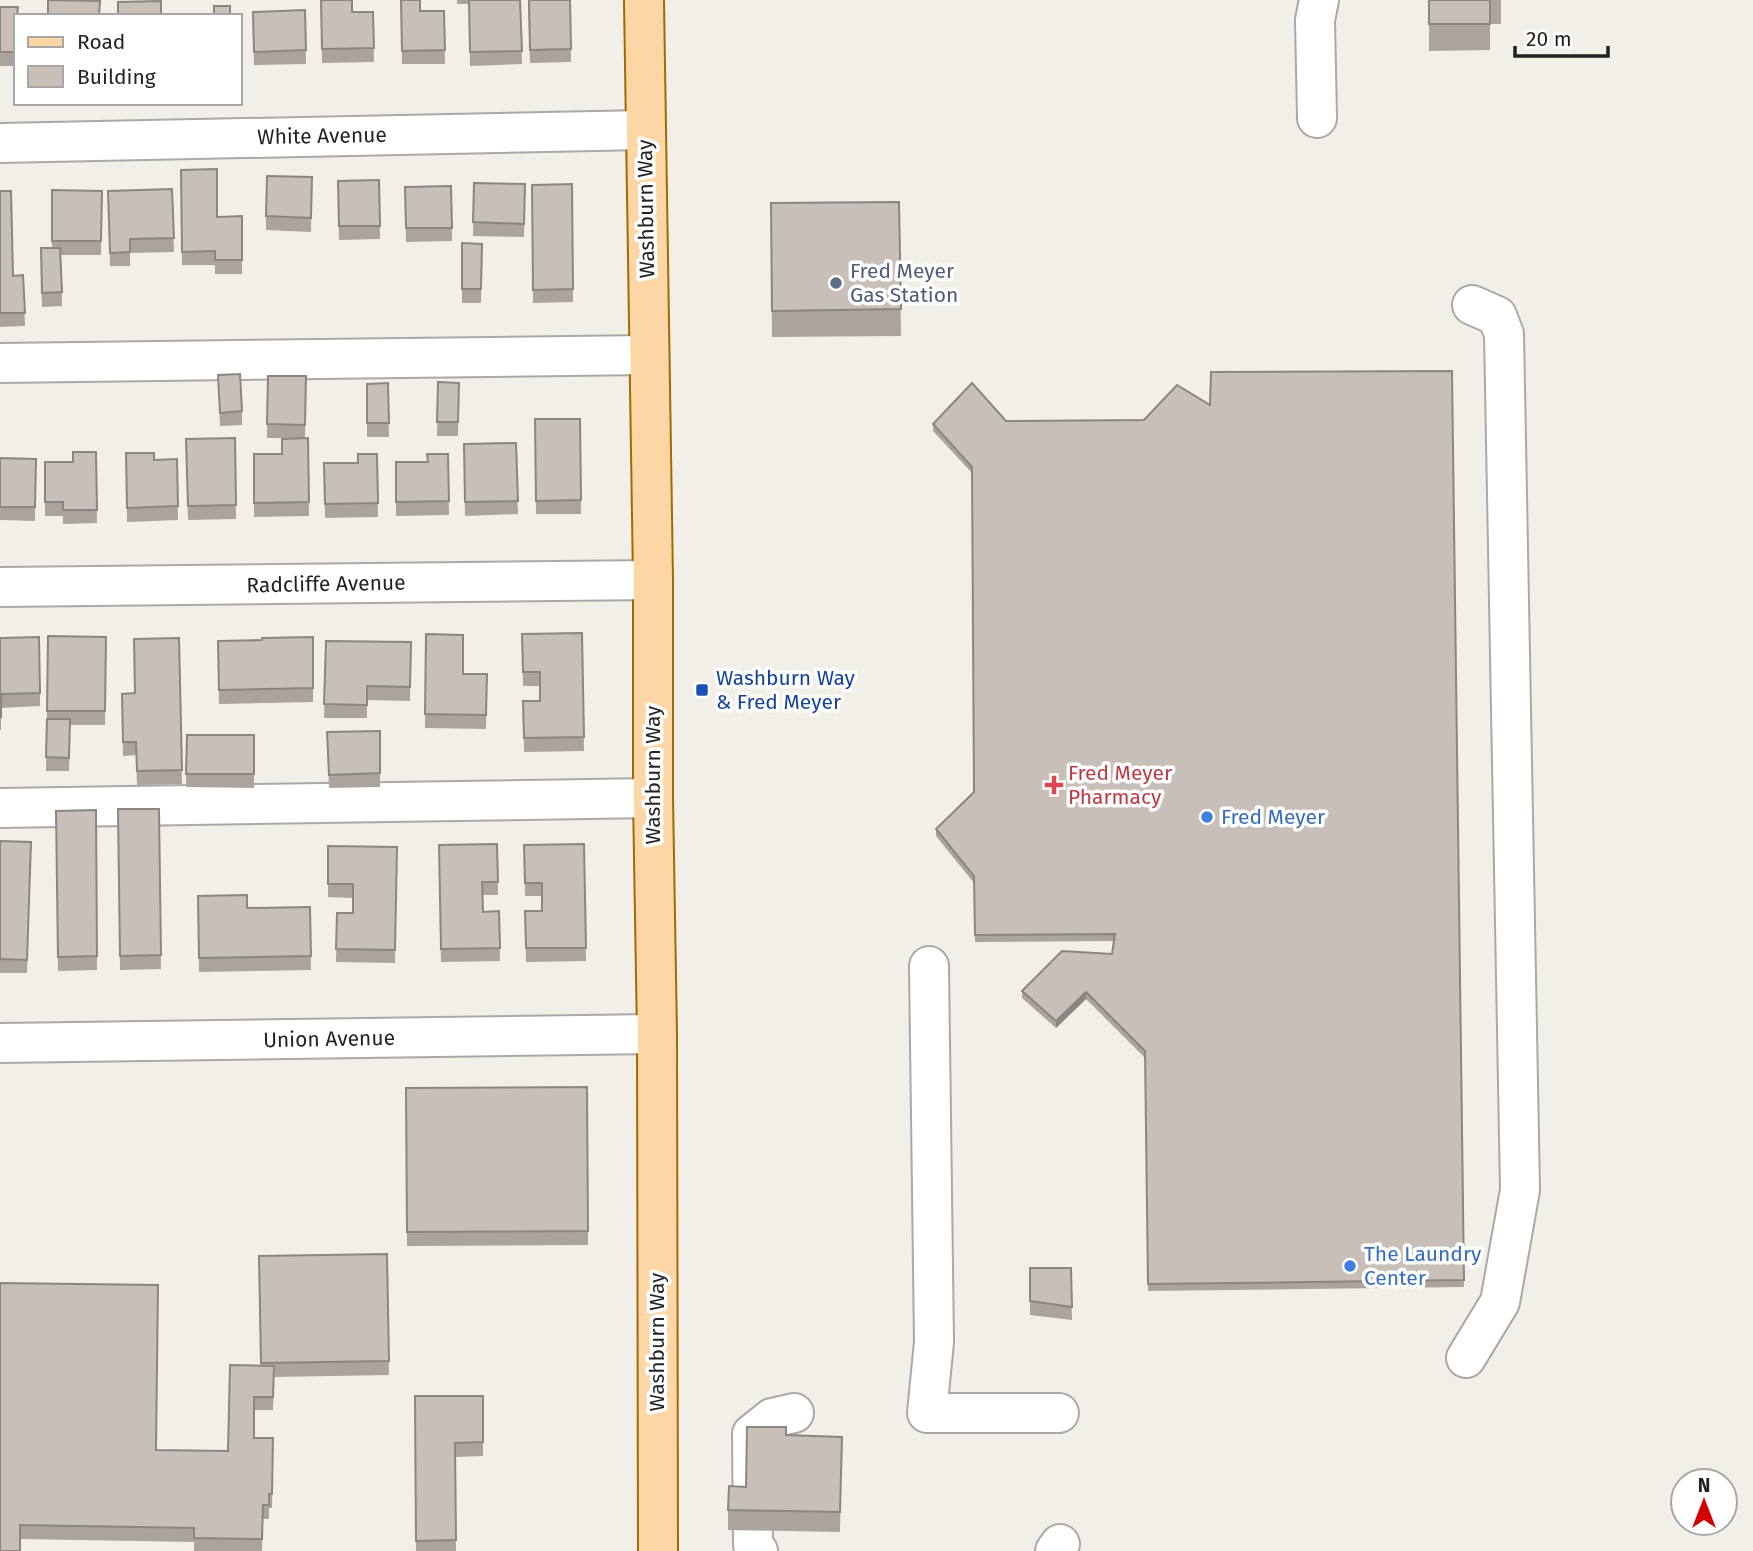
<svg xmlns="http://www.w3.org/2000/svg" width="1753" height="1551" font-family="'Fira Sans',sans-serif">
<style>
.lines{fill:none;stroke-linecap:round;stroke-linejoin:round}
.minor-casing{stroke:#a9a9a9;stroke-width:42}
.major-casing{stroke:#a06b00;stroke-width:42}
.minor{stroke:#fff;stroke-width:38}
.major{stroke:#fcd6a4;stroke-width:38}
.wall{fill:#aba49e}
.shaded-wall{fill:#8b8681}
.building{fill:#c7bfb8;stroke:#8b8681;stroke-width:2}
.service-dot{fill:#5c6f8a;stroke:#fff;stroke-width:2.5}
.transit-dot{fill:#1a4fb4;stroke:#fff;stroke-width:2.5}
.health-dot{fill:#e0444e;stroke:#fff;stroke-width:2.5}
.shop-dot{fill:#3f7fe0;stroke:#fff;stroke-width:2.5}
.labels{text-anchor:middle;stroke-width:7;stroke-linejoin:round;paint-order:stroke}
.street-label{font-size:21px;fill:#222;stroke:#fff}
.service-label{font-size:21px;fill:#4e5e75;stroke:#fff;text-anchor:start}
.transit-label{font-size:21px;fill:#164399;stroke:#fff;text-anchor:start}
.health-label{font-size:21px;fill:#be3a42;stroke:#fff;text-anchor:start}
.shop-label{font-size:21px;fill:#366cbe;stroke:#fff;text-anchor:start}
</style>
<rect width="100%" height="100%" fill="#f2efe9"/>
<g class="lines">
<defs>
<g id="minor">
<polyline points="1317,118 1315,20 1319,0"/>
<polyline points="0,143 645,130"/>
<polyline points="0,363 649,355"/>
<polyline points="0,587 653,580"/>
<polyline points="0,808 653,798"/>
<polyline points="929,966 934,1342 927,1413 1059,1413"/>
<polyline points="0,1043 657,1034"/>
<polyline points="1466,1358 1500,1302 1520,1190 1504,334 1497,316 1472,305"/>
<polyline points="758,1551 753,1545 752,1434 772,1418 794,1413"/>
<polyline points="1055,1551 1060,1544"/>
</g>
<polyline id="major" points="644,0 653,580 653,798 657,1034 658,1551"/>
</defs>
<use href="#minor" class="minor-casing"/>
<use href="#major" class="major-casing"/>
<use href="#minor" class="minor"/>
<use href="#major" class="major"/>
</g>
<g class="wall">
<polygon points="321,0 352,12 373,12 374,62 322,63"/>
<polygon points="401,0 420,11 444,11 445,64 402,64"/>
<polygon points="457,0 520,0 522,64 470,66 469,4 457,4"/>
<polygon points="528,0 570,0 571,62 530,63"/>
<polygon points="1429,0 1501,0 1501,24 1490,24 1490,50 1429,51"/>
<polygon points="0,7 16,16 16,66 0,66"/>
<polygon points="305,10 306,64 254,65 253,12"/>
<polygon points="181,170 217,217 242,216 242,274 215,274 215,265 182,265"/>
<polygon points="312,177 311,232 266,230 266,216"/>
<polygon points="379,180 380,239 339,240 338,181"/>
<polygon points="474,183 525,184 524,237 473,236"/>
<polygon points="572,184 573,302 533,303 532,185"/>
<polygon points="451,186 452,241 406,242 405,187"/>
<polygon points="172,189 174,252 130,253 130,266 110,266 108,191"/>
<polygon points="52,190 102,191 101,255 61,255 62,306 42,307 41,262 52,248"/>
<polygon points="0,191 13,276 23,275 25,326 0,327"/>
<polygon points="899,202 901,336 772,337 771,203"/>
<polygon points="462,243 482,244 481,303 462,303"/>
<polygon points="1452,371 1464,1287 1148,1291 1145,1058 1086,999 1056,1028 1022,998 1022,991 1112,954 1114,941 975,942 974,883 936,836 936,829 974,792 972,473 933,431 933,424 1006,421 1144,420 1210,405"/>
<polygon points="218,375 242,411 242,425 220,426"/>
<polygon points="306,376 305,438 308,438 309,516 254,517 254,454 282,454 299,438 267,438 267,424"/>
<polygon points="438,382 459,383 458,436 437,436"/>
<polygon points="388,383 389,437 367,437 367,384"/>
<polygon points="535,419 580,419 581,514 536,514"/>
<polygon points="235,438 236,519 188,520 186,439"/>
<polygon points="516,443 518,514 465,516 464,444"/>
<polygon points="96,452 97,523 63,524 63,516 45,516 45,462 73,462"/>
<polygon points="126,453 154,460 177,459 178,520 127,522"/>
<polygon points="377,454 378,517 325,518 324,463 358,463"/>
<polygon points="448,454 449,515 396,516 396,462 427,462"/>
<polygon points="0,458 36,459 35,521 0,520"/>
<polygon points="582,633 584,751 524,752 523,701 540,701 540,686 523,686 522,634"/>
<polygon points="426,634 463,674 487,674 486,729 425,728"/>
<polygon points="106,637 105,725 70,725 69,771 46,771 47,711"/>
<polygon points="313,637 313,702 219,704 218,641"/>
<polygon points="0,638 40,693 40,706 1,708 1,730 0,730"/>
<polygon points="179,638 182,784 137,785 136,755 123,756 122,694 135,693"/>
<polygon points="326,641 411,642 410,701 367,700 367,718 324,718"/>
<polygon points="380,731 380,787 329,788 327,732"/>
<polygon points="187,735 254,735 254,788 186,787"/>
<polygon points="118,809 159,809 161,969 120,970"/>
<polygon points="96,810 97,970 58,971 56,811"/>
<polygon points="0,841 31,842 27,973 0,973"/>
<polygon points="497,844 498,895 482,895 483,912 499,911 500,961 441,962 439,845"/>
<polygon points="584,844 586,961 526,962 525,911 542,911 542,896 525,896 524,845"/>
<polygon points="328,846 397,847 395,963 336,962 337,913 353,913 353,898 328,897"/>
<polygon points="198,896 247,908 310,907 311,970 199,972"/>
<polygon points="587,1087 588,1245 407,1246 406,1088"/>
<polygon points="387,1254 389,1375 274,1377 273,1410 254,1410 254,1438 273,1438 272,1508 269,1508 269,1519 263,1519 262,1551 194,1551 194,1542 20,1539 0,1283 156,1450 228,1451 261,1365 259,1256"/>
<polygon points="1030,1268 1071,1268 1072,1320 1030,1315"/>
<polygon points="415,1396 483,1396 483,1456 456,1457 456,1551 416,1551"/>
<polygon points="786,1435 842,1437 840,1532 728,1530 728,1510"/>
</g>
<polygon class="shaded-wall" points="1086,992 1086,999 1056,1028 1056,1021"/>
<g class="building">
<polygon points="48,0 100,1 99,16 48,16"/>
<polygon points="321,0 352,0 352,12 373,12 374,48 322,49"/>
<polygon points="401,0 420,0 420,11 444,11 445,50 402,51"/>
<polygon points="469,0 520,0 522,51 470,52"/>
<polygon points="529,0 570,0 571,49 530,50"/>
<rect x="1429" y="0" width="61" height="24"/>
<polygon points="161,1 161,16 118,16 118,2"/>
<polygon points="214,6 230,6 230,16 177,16 214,14"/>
<polygon points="0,7 18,7 17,16 16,16 16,52 0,52"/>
<polygon points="305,10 306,50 254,52 253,12"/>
<polygon points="217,169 217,217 242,216 242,260 215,260 215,251 182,252 181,170"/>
<polygon points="267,176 312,177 311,218 266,216"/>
<polygon points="379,180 380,226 339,226 338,181"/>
<polygon points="474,183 525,184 524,224 473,222"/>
<polygon points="572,184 573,289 533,290 532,185"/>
<polygon points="451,186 452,228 406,228 405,187"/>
<polygon points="172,189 174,238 130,239 130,252 110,253 108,191"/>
<polygon points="52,190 102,191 101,241 52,241"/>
<polygon points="0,191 11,191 13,276 23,275 25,313 0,313"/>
<polygon points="899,202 901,309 772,311 771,203"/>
<polygon points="462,243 482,244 481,289 462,289"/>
<polygon points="41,248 60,248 62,292 42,293"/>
<polygon points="1452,371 1464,1280 1148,1284 1145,1051 1086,992 1056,1021 1022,991 1062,951 1112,954 1115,934 975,935 974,876 936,829 974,792 972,467 933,424 972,383 1006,421 1144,420 1177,385 1210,405 1211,372"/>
<polygon points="240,374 242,411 220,413 218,375"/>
<polygon points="268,376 306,376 305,425 267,424"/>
<polygon points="438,382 459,383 458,422 437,422"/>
<polygon points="388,383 389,423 367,423 367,384"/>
<polygon points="535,419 580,419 581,500 536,501"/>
<polygon points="235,438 236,505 188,506 186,439"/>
<polygon points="308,438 309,502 254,503 254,454 282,454 282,439"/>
<polygon points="516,443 518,501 465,502 464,444"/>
<polygon points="73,452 96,452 97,510 63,510 63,502 45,502 45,462 73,462"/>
<polygon points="126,453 154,453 154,460 177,459 178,506 127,508"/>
<polygon points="358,454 377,454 378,503 325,504 324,463 358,463"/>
<polygon points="427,454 448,454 449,501 396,502 396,462 428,462"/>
<polygon points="0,458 36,459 35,507 0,507"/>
<polygon points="582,633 584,737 524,738 523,701 540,701 540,672 523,672 522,634"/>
<polygon points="426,634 463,635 463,674 487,674 486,715 425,714"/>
<polygon points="48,636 106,637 105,711 47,711"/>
<polygon points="39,637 40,693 1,694 1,717 0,717 0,638"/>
<polygon points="313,637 313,688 219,690 218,641 262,640 262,638"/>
<polygon points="179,638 182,770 137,771 136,742 123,742 122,694 135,693 134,639"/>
<polygon points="326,641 411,642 410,687 367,686 367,705 324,704"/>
<polygon points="47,719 70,719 69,758 46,757"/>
<polygon points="380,731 380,773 329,775 327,732"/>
<polygon points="187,735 254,735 254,774 186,774"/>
<polygon points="118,809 159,809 161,955 120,956"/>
<polygon points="96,810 97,956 58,957 56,811"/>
<polygon points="0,841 31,842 27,960 0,959"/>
<polygon points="497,844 498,882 482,882 483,912 499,911 500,948 441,949 439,845"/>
<polygon points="584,844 586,948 526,948 525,911 542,911 542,883 525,883 524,845"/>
<polygon points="328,846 397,847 395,950 336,949 337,913 353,913 353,884 328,884"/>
<polygon points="247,895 247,908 310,907 311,956 199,958 198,896"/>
<polygon points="587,1087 588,1231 407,1232 406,1088"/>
<polygon points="387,1254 389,1361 261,1363 259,1256"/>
<polygon points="1030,1268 1071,1268 1072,1307 1030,1301"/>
<polygon points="0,1283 158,1285 156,1450 228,1451 230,1365 274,1366 273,1397 254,1397 254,1438 273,1438 272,1494 269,1494 269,1505 263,1505 262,1539 194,1538 194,1528 20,1525 20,1551 0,1551"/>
<polygon points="415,1396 483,1396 483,1442 455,1443 456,1540 416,1541"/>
<polygon points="747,1427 786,1427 786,1435 842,1437 840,1512 728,1510 729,1486 746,1487"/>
</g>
<circle class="service-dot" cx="836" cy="283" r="7"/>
<rect class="transit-dot" x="695" y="683" width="14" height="14" rx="3.5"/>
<path class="health-dot" d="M1050.5 774.5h7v7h7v7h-7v7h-7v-7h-7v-7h7z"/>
<g class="shop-dot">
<circle cx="1207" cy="817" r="7"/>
<circle cx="1350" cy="1266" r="7"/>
</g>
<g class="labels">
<g class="street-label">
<text transform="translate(322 136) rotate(-1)" y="7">White Avenue</text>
<text transform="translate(646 209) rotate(-91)" y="7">Washburn Way</text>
<text transform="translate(326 584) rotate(-1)" y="7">Radcliffe Avenue</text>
<text transform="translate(653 775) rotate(-90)" y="7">Washburn Way</text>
<text transform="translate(329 1039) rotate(-1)" y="7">Union Avenue</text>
<text transform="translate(657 1342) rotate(-90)" y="7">Washburn Way</text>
</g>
<g class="service-label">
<text x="850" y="278">Fred Meyer<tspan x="850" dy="24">Gas Station</tspan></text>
</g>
<g class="transit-label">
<text x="716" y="685">Washburn Way<tspan x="716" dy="24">&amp; Fred Meyer</tspan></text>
</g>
<g class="health-label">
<text x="1068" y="780">Fred Meyer<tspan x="1068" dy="24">Pharmacy</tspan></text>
</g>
<g class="shop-label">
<text x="1221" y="824">Fred Meyer</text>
<text x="1364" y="1261">The Laundry<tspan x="1364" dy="24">Center</tspan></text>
</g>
</g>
<rect x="14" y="14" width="228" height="91" fill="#ffffff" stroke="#a7a7a7" stroke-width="2"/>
<rect x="28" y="37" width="35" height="10" fill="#fcd6a4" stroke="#a7a7a7" stroke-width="2"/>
<text x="77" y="49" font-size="21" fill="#222222">Road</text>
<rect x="28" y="66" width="35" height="21" fill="#c7bfb8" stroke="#a7a7a7" stroke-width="2"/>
<text x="77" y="84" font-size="21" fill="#222222">Building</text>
<g transform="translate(1704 1502)"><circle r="33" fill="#ffffff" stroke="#a7a7a7" stroke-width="2"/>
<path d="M0-5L12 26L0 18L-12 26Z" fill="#d40000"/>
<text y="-10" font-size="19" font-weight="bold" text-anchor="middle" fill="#222222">N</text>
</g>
<path d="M1515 46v10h93v-10" fill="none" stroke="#222222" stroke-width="3.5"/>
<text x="1526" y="46" font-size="21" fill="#222222" stroke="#ffffff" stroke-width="5" paint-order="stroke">20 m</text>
</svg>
